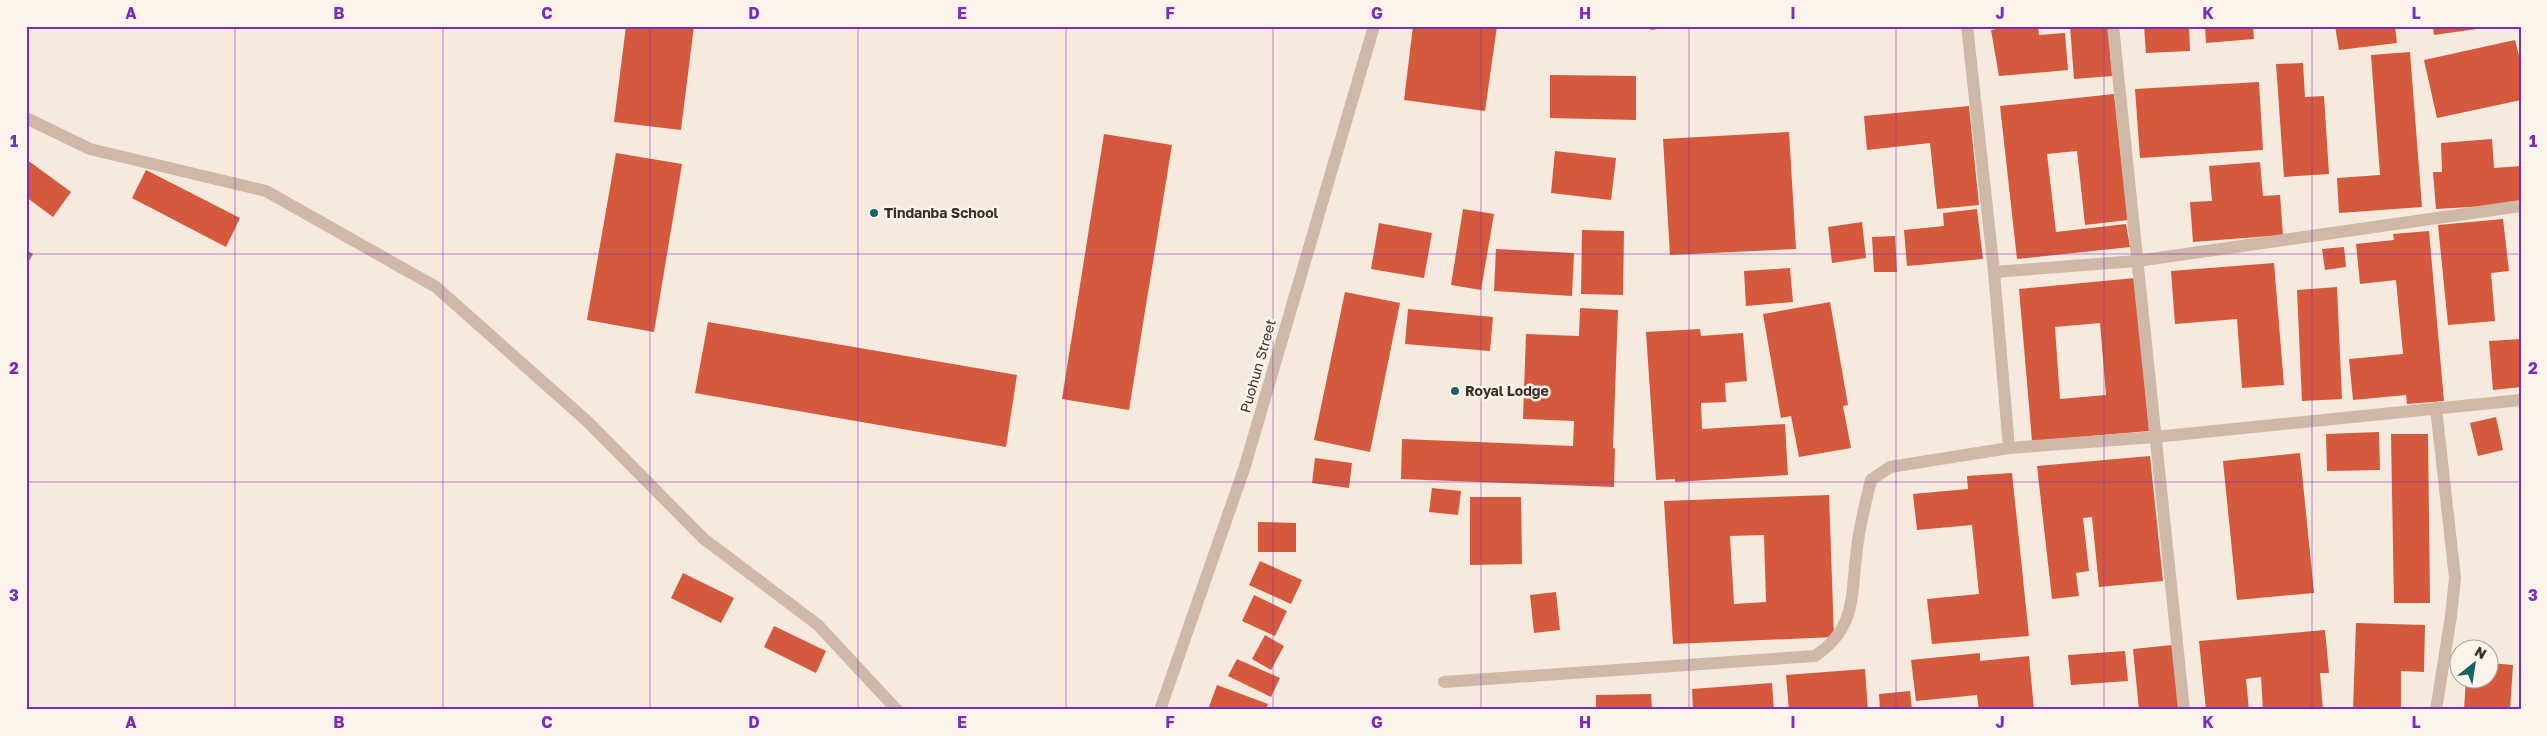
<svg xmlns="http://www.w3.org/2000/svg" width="2547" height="736" font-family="'Golos Text',sans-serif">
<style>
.building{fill:#d4593d;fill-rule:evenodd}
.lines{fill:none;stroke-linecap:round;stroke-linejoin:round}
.lane{stroke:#d0b8a8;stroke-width:12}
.street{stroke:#d0b8a8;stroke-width:12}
.grid{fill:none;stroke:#7b2cbf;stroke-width:1;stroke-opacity:0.55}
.poi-dot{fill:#186363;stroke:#fcf3eb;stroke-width:2}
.labels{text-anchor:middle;stroke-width:5;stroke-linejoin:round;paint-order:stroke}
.poi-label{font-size:14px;font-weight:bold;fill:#3c2e29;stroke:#fcf3eb;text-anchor:start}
.street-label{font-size:14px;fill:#3c2e29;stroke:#fcf3eb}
.neatline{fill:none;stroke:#7b2cbf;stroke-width:2}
.grid-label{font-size:16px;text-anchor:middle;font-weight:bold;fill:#7b2cbf}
</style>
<rect width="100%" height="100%" fill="#f6e9de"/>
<g class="building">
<polygon points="626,26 694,26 681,130 614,122"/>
<polygon points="1413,26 1497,26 1485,111 1404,100"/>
<polygon points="1650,26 1671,26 1671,27 1651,30"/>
<polygon points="2015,26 2038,26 2039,35 2065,33 2068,70 1999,76 1991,30"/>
<polygon points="2070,26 2108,26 2112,76 2074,79"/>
<polygon points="2144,26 2189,26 2190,51 2146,53"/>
<polygon points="2205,26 2253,26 2254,39 2206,43"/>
<polygon points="2335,26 2395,26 2397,43 2339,50"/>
<polygon points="2433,26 2491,26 2491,27 2434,35"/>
<polygon points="2515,40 2521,64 2521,100 2437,118 2424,60"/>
<polygon points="2410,52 2422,207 2339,213 2337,178 2380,175 2371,55"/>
<polygon points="2303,63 2305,97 2324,96 2329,174 2284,177 2276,64"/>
<polygon points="1550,75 1636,76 1636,120 1550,118"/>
<polygon points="2259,82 2263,150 2140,158 2135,89"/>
<polygon points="2114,94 2128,220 2085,225 2077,151 2047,154 2056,232 2126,224 2130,247 2017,259 2000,106"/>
<polygon points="1969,106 1979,205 1937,209 1930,143 1867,150 1864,116"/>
<polygon points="1789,132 1796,249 1670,255 1663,139"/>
<polygon points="1104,134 1172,145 1129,410 1062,399"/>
<polygon points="2492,139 2494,168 2521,166 2521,204 2436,209 2433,172 2442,172 2441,143"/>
<polygon points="1555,151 1616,158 1611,200 1551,193"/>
<polygon points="616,153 682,164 654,332 587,320"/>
<polygon points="26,159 71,192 53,217 26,197"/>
<polygon points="2260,162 2263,196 2280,195 2283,235 2193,242 2190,202 2212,201 2209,166"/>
<polygon points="146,170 240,218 226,247 132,198"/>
<polygon points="1463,209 1494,214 1481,290 1451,285"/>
<polygon points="1977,209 1983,259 1907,266 1904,230 1944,226 1943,213"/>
<polygon points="2503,219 2509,271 2491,273 2495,321 2448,325 2438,225"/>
<polygon points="1862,222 1866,258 1832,263 1828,227"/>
<polygon points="1379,223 1432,233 1424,278 1371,269"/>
<polygon points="1582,230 1624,231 1623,295 1581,294"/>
<polygon points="2429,231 2444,401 2407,404 2406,395 2353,400 2349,359 2403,354 2396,280 2360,284 2356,244 2394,240 2393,234"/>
<polygon points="1895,236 1897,272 1874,272 1872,237"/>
<polygon points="2344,247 2346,267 2325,270 2322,249"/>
<polygon points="1496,249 1574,253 1572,296 1494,291"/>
<polygon points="26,250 33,254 26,266"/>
<polygon points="2274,263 2284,385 2242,388 2237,319 2175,324 2171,271"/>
<polygon points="1790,268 1793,302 1746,306 1744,271"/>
<path d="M2135,278L2149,431L2032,441L2019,289ZM2100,323L2106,395L2060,399L2055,327Z"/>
<polygon points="2337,287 2342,399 2302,401 2297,290"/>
<polygon points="1345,292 1400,303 1370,452 1314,440"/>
<polygon points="1830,302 1848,405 1843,406 1851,448 1799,457 1791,416 1781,418 1763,314"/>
<polygon points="1580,308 1618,310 1613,448 1615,449 1614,487 1401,479 1402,439 1573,446 1574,421 1523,419 1526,334 1579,336"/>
<polygon points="1408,309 1493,317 1490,351 1405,344"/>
<polygon points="708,322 1017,375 1006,447 695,393"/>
<polygon points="1700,329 1701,336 1743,333 1747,381 1725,383 1726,402 1701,403 1702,429 1785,424 1788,475 1675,482 1675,479 1656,480 1646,332"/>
<polygon points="2521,339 2521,387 2493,390 2489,341"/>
<polygon points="2496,417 2503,450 2478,456 2470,423"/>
<polygon points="2379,432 2380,470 2327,471 2326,434"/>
<polygon points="2391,434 2428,434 2430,603 2394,603"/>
<polygon points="2300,453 2314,593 2237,600 2223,461"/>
<polygon points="2150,456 2163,581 2099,587 2092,517 2083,518 2089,571 2076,573 2079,596 2052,599 2037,466"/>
<polygon points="1315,458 1352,463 1349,488 1312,483"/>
<polygon points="2012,473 2029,636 1932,644 1927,599 1979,594 1972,525 1917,530 1913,494 1968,489 1967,476"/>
<polygon points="1432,488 1461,491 1458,515 1429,512"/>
<path d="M1829,495L1834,637L1673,644L1664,501ZM1764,535L1766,602L1734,604L1730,536Z"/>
<polygon points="1470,497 1521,497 1522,564 1470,565"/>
<polygon points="1258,522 1296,523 1296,552 1258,552"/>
<polygon points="1260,561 1302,580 1291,604 1249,585"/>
<polygon points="683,573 734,598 721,623 671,598"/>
<polygon points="1556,592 1560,630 1534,633 1530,595"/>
<polygon points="1254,595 1287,611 1275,636 1242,621"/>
<polygon points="2356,623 2425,625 2424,672 2401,671 2401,710 2353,710"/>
<polygon points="774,626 826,651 816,673 764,647"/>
<polygon points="2325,630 2329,673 2320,673 2323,710 2263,710 2261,677 2246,679 2249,710 2206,710 2199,641"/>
<polygon points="1265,635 1284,646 1271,670 1252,659"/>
<polygon points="2172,645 2179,710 2139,710 2133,649"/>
<polygon points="2125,651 2128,681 2071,685 2068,655"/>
<polygon points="1980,653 1980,661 2029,656 2034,710 1979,710 1977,695 1916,701 1911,660"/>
<polygon points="1237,659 1280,678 1271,697 1228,676"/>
<polygon points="2490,663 2513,665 2510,710 2464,710 2466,678 2490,678"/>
<polygon points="1865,669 1868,710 1789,710 1786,675"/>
<polygon points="1772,683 1774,710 1693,710 1692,689"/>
<polygon points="1217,685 1268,704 1266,710 1215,710 1209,707"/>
<polygon points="1910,691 1912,710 1880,710 1879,694"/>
<polygon points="1651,694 1652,710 1596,710 1596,695"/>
</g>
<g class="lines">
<polyline class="lane" points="26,118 90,149 266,191 436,287 588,422 704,539 818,625 897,710"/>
<g class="street">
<polyline points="1967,26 1994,272 2009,448"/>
<polyline points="2113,26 2184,710"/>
<polyline points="1994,272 2137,261 2521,206"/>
<path d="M1444,682L1815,656C1855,629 1851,599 1856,557C1858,531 1865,505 1871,480L1890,467L2009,448L2155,437L2521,400"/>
<polyline points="1160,710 1245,466 1374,26"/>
<polyline points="2436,710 2451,616 2455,578 2436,408"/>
</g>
</g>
<path class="grid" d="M235,26V710M443,26V710M650,26V710M858,26V710M1066,26V710M1273,26V710M1481,26V710M1689,26V710M1896,26V710M2104,26V710M2312,26V710M26,254H2521M26,482H2521"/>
<g class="poi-dot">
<circle cx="874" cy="213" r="5"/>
<circle cx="1455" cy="391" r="5"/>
</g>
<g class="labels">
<g class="poi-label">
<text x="884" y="218">Tindanba School</text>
<text x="1465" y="396">Royal Lodge</text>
</g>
<g class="street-label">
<text transform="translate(1258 366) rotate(-74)" y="5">Puohun Street</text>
</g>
</g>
<rect width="2547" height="736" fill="none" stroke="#fcf3eb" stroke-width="55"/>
<g transform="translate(2474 664) rotate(30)"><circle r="24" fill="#fcf3eb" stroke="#afa49d"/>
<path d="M0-4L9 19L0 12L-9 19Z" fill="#186363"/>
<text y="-8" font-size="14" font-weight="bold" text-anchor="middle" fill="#3c2e29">N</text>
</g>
<rect x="28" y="28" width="2492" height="680" class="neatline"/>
<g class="grid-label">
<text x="131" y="19">A</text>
<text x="339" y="19">B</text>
<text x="547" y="19">C</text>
<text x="754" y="19">D</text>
<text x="962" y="19">E</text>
<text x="1170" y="19">F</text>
<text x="1377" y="19">G</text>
<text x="1585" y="19">H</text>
<text x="1793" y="19">I</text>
<text x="2000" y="19">J</text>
<text x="2208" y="19">K</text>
<text x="2416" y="19">L</text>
<text x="14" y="147">1</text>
<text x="2533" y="147">1</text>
<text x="14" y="374">2</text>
<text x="2533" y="374">2</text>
<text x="14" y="601">3</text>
<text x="2533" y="601">3</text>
<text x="131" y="728">A</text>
<text x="339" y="728">B</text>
<text x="547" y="728">C</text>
<text x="754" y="728">D</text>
<text x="962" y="728">E</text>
<text x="1170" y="728">F</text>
<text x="1377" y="728">G</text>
<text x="1585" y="728">H</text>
<text x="1793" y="728">I</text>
<text x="2000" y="728">J</text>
<text x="2208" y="728">K</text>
<text x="2416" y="728">L</text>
</g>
</svg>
